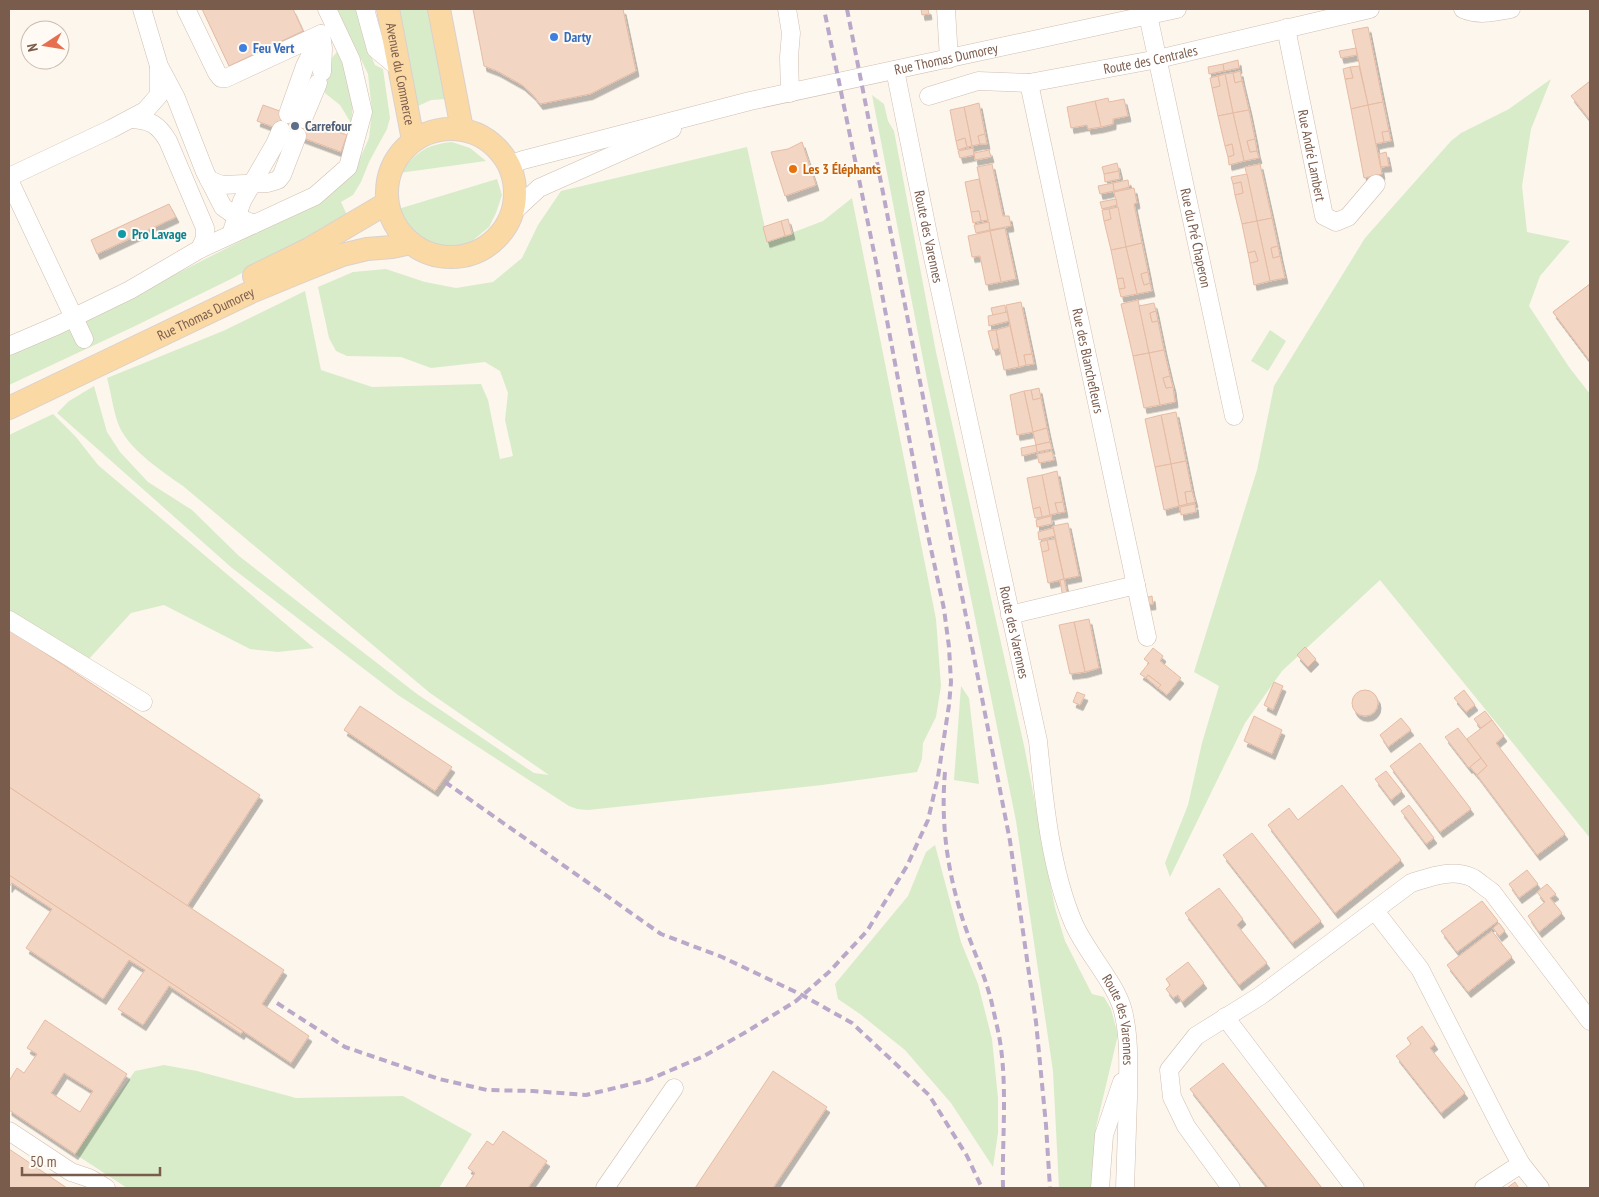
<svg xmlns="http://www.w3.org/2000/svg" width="1599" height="1197" font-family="'PT Sans Narrow',sans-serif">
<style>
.green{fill:#d8ecc9}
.building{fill:#f3d5c3;stroke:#e6bba3;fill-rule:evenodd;filter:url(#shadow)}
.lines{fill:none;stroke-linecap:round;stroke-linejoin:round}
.minor-casing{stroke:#d1beb0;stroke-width:19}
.major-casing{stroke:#dad1cd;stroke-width:24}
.minor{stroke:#fff;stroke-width:18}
.major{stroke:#fbd9a5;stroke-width:22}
.rail{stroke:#b9a8c9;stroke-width:4;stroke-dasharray:8 5;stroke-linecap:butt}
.shop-dot{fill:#3f7fe0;stroke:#fffaf3;stroke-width:2}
.service-dot{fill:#5c6f8a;stroke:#fffaf3;stroke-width:2}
.food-dot{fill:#e8710a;stroke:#fffaf3;stroke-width:2}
.culture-dot{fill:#0f9aa8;stroke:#fffaf3;stroke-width:2}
.labels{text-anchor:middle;stroke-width:4;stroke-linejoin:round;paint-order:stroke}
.shop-label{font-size:14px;font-weight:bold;fill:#366cbe;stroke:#fffaf3;text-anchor:start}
.street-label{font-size:14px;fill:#7a5c4d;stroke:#fffaf3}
.service-label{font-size:14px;font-weight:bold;fill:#4e5e75;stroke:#fffaf3;text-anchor:start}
.food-label{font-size:14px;font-weight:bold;fill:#c56008;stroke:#fffaf3;text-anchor:start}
.culture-label{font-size:14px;font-weight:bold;fill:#0d838f;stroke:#fffaf3;text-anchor:start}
</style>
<defs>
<filter id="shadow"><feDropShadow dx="3" dy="5.5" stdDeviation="0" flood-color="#0004"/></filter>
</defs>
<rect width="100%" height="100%" fill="#fdf6ec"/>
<g class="green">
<polygon points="337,9 360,9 364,40 375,65 383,69 390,118 387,129 369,162 361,182 353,195 341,202 347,215 233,278 133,327 9,385 9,353 119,303 323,199 355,170 369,138 372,111 368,74"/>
<polygon points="396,9 430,9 447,99 431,100 416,107"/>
<path d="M337,52C350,79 356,92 351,123L340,105L325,93L324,88L329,74L331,59Z"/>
<polygon points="1551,79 1531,129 1522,186 1527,232 1570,241 1540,276 1529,306 1569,367 1590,394 1590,838 1380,580 1282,671 1245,723 1170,877 1165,863 1188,805 1202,743 1219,686 1194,672 1257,470 1274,386 1365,238 1451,141 1461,133 1509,109"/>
<polygon points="872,95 884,104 888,121 894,131 936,352 1025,750 1055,908 1065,941 1092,994 1104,997 1111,1009 1118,1035 1096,1127 1091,1188 1059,1188 1053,1071 1016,821 928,385"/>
<path d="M452,142L470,148L486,161L399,173C418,152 424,145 452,142Z"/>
<path d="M747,147L768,242L823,221L852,198L936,619L941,686L936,717L923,743L922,759L917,772L822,785L588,810L577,809L569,806L398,695L232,568L57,413L69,401L94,386L107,432L120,452L148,482L192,510L239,556L417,694L534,773L549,775L430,693L183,486C163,472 131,451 120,428C114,416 111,392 107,378L223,331L305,291L321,370L372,387L481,384L488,400L500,459L513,456L505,420L508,393L500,371L485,362L431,368L401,357L347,356L336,351L329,338L318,287L353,272L386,269L425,282L456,288L493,282L522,258L538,225L561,191Z"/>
<polygon points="497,179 502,195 496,213 489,227 471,242 449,251 428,248 409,233 395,210"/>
<polygon points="1270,330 1286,341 1268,371 1251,361"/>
<polygon points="53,414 76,437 98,465 314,648 278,652 250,649 164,605 131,613 87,661 9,615 9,435"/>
<polygon points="961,686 969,698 979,784 954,780"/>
<polygon points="935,845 961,942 978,984 992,1039 998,1098 998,1133 993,1167 951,1103 905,1050 860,1014 838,999 835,984 908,896 926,852"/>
<polygon points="164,1065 197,1071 296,1098 403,1096 472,1134 439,1188 127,1188 75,1154 135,1071"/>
</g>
<g class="building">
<polygon points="202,9 293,9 303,31 229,66"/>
<polygon points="473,9 623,9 636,71 590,94 540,104 533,95 522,85 497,71 484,66"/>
<polygon points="921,9 928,9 929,14 922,15"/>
<polygon points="1368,27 1383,102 1368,105 1352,30"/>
<polygon points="1356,48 1357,55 1341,58 1339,51"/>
<polygon points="1238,60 1239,68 1224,71 1223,64"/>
<polygon points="1223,64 1224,71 1209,74 1208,67"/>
<polygon points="1359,66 1368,105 1351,109 1345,79 1353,78 1350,67"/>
<polygon points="1350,67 1353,78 1345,79 1343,69"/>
<polygon points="1240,71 1242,81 1235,83 1233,73"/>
<polygon points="1233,73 1235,83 1242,81 1249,110 1233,113 1225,74"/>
<polygon points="1225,74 1233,113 1218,116 1212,88 1220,86 1218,76"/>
<polygon points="1218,76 1220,86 1212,88 1210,78"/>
<polygon points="1590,81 1590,120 1571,96"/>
<polygon points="1108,98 1109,102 1124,99 1128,116 1113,119 1113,124 1101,127 1095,101"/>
<polygon points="1095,101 1101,127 1088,129 1087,125 1071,128 1067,107"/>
<polygon points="1383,102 1389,131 1382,132 1384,142 1375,144 1368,105"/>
<polygon points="979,103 985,134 978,136 980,144 972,146 964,107"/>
<polygon points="263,105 347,135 341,152 257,121"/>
<polygon points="1368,105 1382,174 1364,178 1351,109"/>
<polygon points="964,107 972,146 967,147 965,138 956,141 950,110"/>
<polygon points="1249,110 1255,139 1247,141 1250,152 1257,151 1259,158 1244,161 1233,113"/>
<polygon points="1233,113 1244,161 1229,165 1228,157 1234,155 1232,144 1225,146 1218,116"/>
<polygon points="1389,131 1391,141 1384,142 1382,132"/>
<polygon points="985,134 987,144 980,144 978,136"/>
<polygon points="965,138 967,147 958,150 956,141"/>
<polygon points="1255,139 1257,151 1250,152 1247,141"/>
<polygon points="802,142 816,185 785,196 771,152 788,149"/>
<polygon points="1232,144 1234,155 1228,157 1225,146"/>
<polygon points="973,148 974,155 960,158 958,151"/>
<polygon points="989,150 991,157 975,160 974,153"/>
<polygon points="1386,152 1389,166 1381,167 1379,154"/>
<polygon points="1117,163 1119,171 1104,174 1102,167"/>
<polygon points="992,164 1003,216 1009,216 1011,226 990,230 977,167"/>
<polygon points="1260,164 1272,218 1257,221 1245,167"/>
<polygon points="1119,171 1120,179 1105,182 1104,174"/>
<polygon points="1247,174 1257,221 1242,224 1235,195 1243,193 1241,182 1233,184 1231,177"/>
<polygon points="979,179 988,220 981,221 979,211 971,212 965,182"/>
<polygon points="1128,180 1129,187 1114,191 1113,183"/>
<polygon points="1241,182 1243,193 1235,195 1233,184"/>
<polygon points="1113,183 1114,191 1100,194 1098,186"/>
<polygon points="1134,188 1137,203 1134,204 1142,243 1126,247 1114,192"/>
<polygon points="1116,199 1117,205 1102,209 1100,202"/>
<polygon points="169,204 176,217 97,254 91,240"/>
<polygon points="1118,207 1126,247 1111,250 1104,221 1111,219 1109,209"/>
<polygon points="1109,209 1111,219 1104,221 1102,210"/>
<polygon points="979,211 981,221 973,223 971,212"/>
<polygon points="1272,218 1278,246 1271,248 1273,258 1280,256 1285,278 1270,281 1257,221"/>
<polygon points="788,219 792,234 785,236 781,221"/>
<polygon points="781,221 785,236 767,242 763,227"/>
<polygon points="1257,221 1270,281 1254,285 1250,263 1258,261 1255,251 1248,253 1242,224"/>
<polygon points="989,222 990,230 976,233 974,225"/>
<polygon points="1005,228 1016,279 1001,282 990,231"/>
<polygon points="990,231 1001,282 986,285 980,256 972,257 968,236"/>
<polygon points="1142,243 1148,272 1141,274 1144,285 1150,283 1152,291 1137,294 1126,247"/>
<polygon points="1278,246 1280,256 1273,258 1271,248"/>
<polygon points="1126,247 1137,294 1121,297 1119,289 1125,288 1123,278 1117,279 1111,250"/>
<polygon points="1255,251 1258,261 1250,263 1248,253"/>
<polygon points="1148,272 1150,283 1144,285 1141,274"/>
<polygon points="1123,278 1125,288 1119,289 1117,279"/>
<polygon points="1590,284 1590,361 1553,312"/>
<polygon points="1590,284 1590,361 1553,312"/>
<polygon points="1138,300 1149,353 1133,356 1121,304"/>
<polygon points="1021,302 1032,354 1024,355 1026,365 1019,367 1006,305"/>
<polygon points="1154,303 1156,311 1150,313 1152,322 1158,321 1164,350 1149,353 1139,306"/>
<polygon points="1005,305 1006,313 993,316 991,308"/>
<polygon points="1156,311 1158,321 1152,322 1150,313"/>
<polygon points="1007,312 1009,321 989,326 988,316"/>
<polygon points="1010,326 1019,367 1004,370 996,330"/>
<polygon points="996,330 999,348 993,350 988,331"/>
<polygon points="1164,350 1170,376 1163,378 1166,388 1173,387 1175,402 1160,405 1149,353"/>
<polygon points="1149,353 1160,405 1144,408 1133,356"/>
<polygon points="1032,354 1034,364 1026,365 1024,355"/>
<polygon points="1170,376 1173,387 1166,388 1163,378"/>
<polygon points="1039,388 1041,398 1033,400 1031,390"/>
<polygon points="1031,390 1033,400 1041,398 1047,428 1033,432 1024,391"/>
<polygon points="1024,391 1033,432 1017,435 1010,395"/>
<polygon points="1176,412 1186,461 1171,464 1161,415"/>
<polygon points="1161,415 1171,464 1155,467 1145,419"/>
<polygon points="1047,428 1050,442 1036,445 1033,432"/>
<polygon points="1050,442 1052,449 1037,452 1036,445"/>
<polygon points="1036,445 1037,452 1022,456 1021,448"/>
<polygon points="1052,451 1054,460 1039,463 1037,454"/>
<polygon points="1186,461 1192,491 1185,492 1187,504 1179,506 1171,464"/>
<polygon points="1171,464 1179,506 1164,510 1155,467"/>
<polygon points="1057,471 1063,502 1055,503 1058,513 1050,515 1042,475"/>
<polygon points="1042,475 1050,515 1042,517 1040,507 1033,509 1027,478"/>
<polygon points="1192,491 1195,502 1187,504 1185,492"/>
<polygon points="1063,502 1065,512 1058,513 1055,503"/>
<polygon points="1195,504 1196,512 1181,515 1180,507"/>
<polygon points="1040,507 1042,517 1035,518 1033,509"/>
<polygon points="1051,516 1052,524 1037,527 1036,520"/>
<polygon points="1068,523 1079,576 1064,579 1053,526"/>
<polygon points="1053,528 1055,536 1039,540 1038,532"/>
<polygon points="1055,539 1064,579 1048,583 1042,552 1049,550 1047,540"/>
<polygon points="1047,540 1049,550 1042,552 1040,542"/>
<polygon points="1064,579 1068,598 1063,599 1060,580"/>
<polygon points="1152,596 1153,604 1146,605 1145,598"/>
<polygon points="1089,619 1099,668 1085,672 1074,622"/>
<polygon points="1074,622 1085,672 1070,674 1059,625"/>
<polygon points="9,629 260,795 187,906 9,787"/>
<polygon points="1305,647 1316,659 1308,667 1297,655"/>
<polygon points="1153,648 1163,656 1160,661 1181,678 1167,695 1158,688 1161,685 1148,675 1146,678 1140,674 1149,663 1144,659"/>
<polygon points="1148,675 1161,685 1158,688 1146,678"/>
<polygon points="1274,682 1283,686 1273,710 1264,705"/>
<polygon points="1464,690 1475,705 1466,712 1454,698"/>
<circle cx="1365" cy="703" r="13"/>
<polygon points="1077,692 1085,695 1080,705 1073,702"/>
<polygon points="360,706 452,767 435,791 344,730"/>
<polygon points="1485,711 1492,720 1481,728 1474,719"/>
<polygon points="1254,716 1282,730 1272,754 1244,741"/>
<polygon points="1401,718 1411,730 1388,747 1380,735"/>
<polygon points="1492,720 1504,736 1496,743 1565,834 1537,855 1477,775 1487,766 1467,739"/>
<polygon points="1458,728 1481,758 1469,768 1445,737"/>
<polygon points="1420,743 1471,809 1440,832 1390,766"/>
<polygon points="1481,758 1487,766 1477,775 1470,767"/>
<polygon points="1386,771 1402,791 1391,800 1375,779"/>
<polygon points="1342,785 1401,860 1335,913 1268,825 1289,808 1298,820"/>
<polygon points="9,787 284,970 262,1004 309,1036 291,1063 9,875"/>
<polygon points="1409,805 1434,838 1426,844 1401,811"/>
<polygon points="1252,833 1321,921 1292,943 1223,855"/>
<polygon points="1527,870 1538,884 1519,898 1509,884"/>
<polygon points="9,875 243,1031 241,1034 169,986 143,1025 118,1009 145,970 129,960 103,999 26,948 52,909 12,883 9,887"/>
<polygon points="1547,884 1556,894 1550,898 1562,913 1539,932 1528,916 1545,902 1537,892"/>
<polygon points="1219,888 1243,919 1237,925 1267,963 1239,985 1185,913"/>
<polygon points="1482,901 1498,921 1457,952 1441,931"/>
<polygon points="1499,923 1505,931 1499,936 1493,928"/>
<polygon points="1492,931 1512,957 1468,992 1447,965"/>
<polygon points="1188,962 1204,983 1182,1002 1178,995 1173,998 1166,989 1170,985 1166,979"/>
<path d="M45,1020L127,1074L75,1154L9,1110V1081L17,1068L24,1073L37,1054L27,1048ZM64,1073L93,1091L80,1112L51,1093Z"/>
<polygon points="1422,1026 1435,1044 1430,1048 1465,1093 1441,1113 1396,1056 1411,1044 1407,1038"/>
<polygon points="1223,1063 1322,1188 1268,1188 1190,1089"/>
<polygon points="773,1071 827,1107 773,1188 695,1188"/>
<polygon points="503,1131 547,1161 528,1188 465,1188 475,1173 468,1168 487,1141 493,1145"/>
<polygon points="9,1149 67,1188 9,1188"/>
<polygon points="1515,1182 1519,1188 1507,1188"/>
</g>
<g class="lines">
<defs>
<g id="minor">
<polyline points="142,9 159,66 176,98 205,172 223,207 237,217 254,224"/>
<polyline points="186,9 217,73 221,78 226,78 321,34 323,48 322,72"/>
<polyline points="365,9 376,49 400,69"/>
<polyline points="787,9 791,33 789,57 790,93"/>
<polyline points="946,9 949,59"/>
<path d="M1463,9C1479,16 1495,12 1511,9"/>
<path id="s1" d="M1148,15L1234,416"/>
<path id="s2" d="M1286,28L1324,216L1336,222L1348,217L1376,184"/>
<path id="s3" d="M895,70L929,239L1038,741C1044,800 1050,867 1073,922C1085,951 1116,983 1123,1011C1130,1039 1128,1069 1128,1098C1127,1128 1126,1158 1125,1188"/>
<path id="s4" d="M1029,83L1147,637"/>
<path id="s5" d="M929,96L978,81L1029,83L1158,59L1370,9"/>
<polyline points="288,114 305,66 321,34"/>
<path d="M131,119C150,120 158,124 168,141L205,228V238L200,249"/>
<polyline points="303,119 318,83"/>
<path id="s6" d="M509,165L523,160L750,101L1177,9"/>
<polyline points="9,177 111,129 145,111 159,95 159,68"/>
<polyline points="9,180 84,339"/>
<polyline points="209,180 222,185 268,183 278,180 282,175 297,136"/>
<polyline points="512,213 539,188 672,129"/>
<polyline points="233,228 242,201 275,144 281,130"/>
<polyline points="9,346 58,325 130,290 200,249 315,196 348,167 363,112 351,60 327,9"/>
<polyline points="1010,615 1136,585"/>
<polyline points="9,620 143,702"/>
<polyline points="1375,911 1420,969 1504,1133 1521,1164"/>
<polyline points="1225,1017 1355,1188"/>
<polyline points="9,1131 71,1172 89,1178 106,1188"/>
<polyline points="605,1188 674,1088"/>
<polyline points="1100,1188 1104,1135 1122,1082"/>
<path d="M1231,1188L1186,1126L1172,1097L1169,1070L1196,1036L1260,996L1411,883C1431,877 1452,868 1473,878C1479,882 1486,888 1492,892L1590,1021"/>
<polyline points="1484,1188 1521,1164 1540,1188"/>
</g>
<g id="major">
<path id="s7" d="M388,9L413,140"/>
<polyline points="439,9 462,129"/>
<circle cx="451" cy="193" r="64"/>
<polyline points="254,276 309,249 387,203"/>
<path id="s8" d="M9,408L251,292L307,269L342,255L367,249L392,247L411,243"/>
</g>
</defs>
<use href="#minor" class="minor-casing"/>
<use href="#major" class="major-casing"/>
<use href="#minor" class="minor"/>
<use href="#major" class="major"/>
<g class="rail">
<polyline points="847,9 1010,841 1036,1022 1046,1125 1050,1188"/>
<path d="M945,772C941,818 946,862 959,907C968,940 984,970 992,1004C995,1018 999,1033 1001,1048C1007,1094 1002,1142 1003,1188"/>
<polyline points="445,782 661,934 722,957 802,995 852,1023 929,1095 967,1156 982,1188"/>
<polyline points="277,1003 345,1047 439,1079 487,1090 533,1091 586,1095 648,1080 704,1056 746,1032 796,1001 829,972 867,931 907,866 928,820 938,777 949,705 951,682 949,647 944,609 923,512 876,262 824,9"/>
</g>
</g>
<g class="shop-dot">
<circle cx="554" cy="37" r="5"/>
<circle cx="243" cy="48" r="5"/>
</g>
<circle class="service-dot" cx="295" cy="126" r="5"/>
<circle class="food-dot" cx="793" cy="169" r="5"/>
<circle class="culture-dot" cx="122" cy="234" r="5"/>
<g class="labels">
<g class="shop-label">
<text x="564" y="42">Darty</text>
<text x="253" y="53">Feu Vert</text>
</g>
<g class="street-label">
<text dy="5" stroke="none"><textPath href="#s6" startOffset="450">Rue Thomas Dumorey</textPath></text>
<text dy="5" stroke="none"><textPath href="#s5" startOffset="226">Route des Centrales</textPath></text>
<text dy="5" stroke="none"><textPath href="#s7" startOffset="66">Avenue du Commerce</textPath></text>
<text dy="5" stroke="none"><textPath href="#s2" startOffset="130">Rue André Lambert</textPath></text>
<text dy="5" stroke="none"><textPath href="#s3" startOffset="170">Route des Varennes</textPath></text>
<text dy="5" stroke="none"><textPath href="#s1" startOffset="228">Rue du Pré Chaperon</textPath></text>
<text dy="5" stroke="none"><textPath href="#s8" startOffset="218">Rue Thomas Dumorey</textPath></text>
<text dy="5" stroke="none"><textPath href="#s4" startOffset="284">Rue des Blanchefleurs</textPath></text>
<text dy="5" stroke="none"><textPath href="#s3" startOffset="575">Route des Varennes</textPath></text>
<text dy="5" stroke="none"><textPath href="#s3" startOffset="981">Route des Varennes</textPath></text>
</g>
<g class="service-label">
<text x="305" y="131">Carrefour</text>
</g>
<g class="food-label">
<text x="803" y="174">Les 3 Éléphants</text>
</g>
<g class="culture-label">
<text x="132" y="239">Pro Lavage</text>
</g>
</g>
<rect width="1599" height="1197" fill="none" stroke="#7a5c4d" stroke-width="20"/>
<g transform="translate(45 45) rotate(258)"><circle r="24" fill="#fffaf3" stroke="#cabbb1"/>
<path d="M0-4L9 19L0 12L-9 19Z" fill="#e76f51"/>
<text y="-8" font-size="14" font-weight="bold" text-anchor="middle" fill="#7a5c4d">N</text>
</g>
<path d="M22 1167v8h138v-8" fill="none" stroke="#7a5c4d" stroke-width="2.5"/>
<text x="30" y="1167" font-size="15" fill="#7a5c4d" stroke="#fffaf3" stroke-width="4" paint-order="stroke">50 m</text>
</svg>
